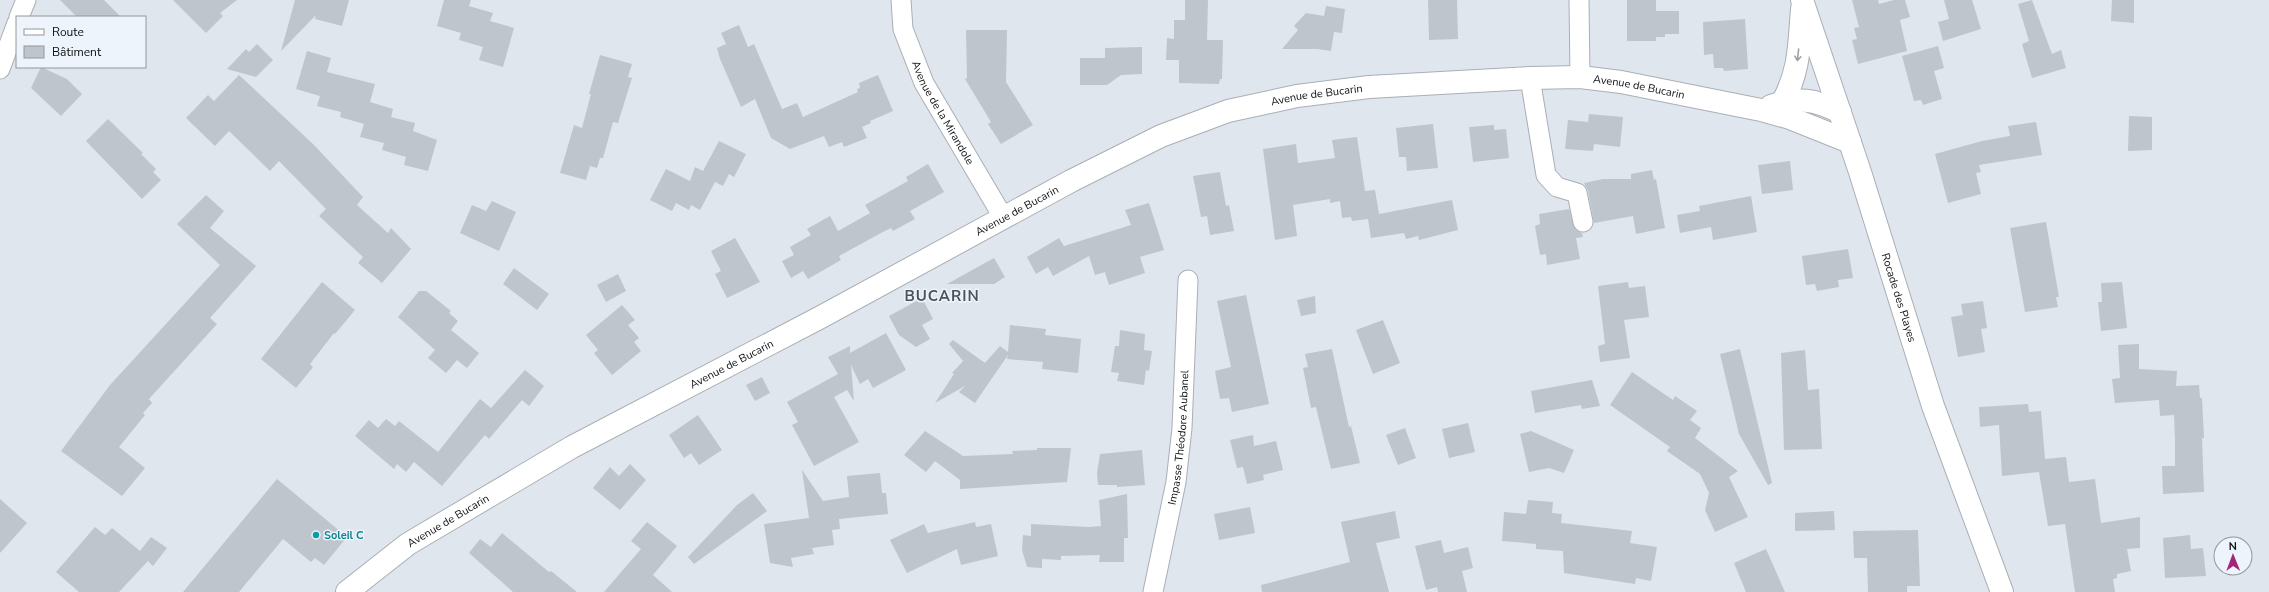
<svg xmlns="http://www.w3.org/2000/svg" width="2269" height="592" font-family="'Nunito Sans',sans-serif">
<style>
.building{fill:#bfc5cc}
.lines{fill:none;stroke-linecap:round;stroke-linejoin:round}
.street-casing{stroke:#a9afb5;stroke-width:21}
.secondary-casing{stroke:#a9afb5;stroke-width:24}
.street{stroke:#fff;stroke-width:19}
.secondary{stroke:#fff;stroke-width:22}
.oneway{stroke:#9e9fa0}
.culture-dot{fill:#0f9aa8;stroke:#edf4fb;stroke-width:1.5}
.labels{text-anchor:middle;stroke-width:3;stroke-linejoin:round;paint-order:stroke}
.street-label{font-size:11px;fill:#0d0f11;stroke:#edf4fb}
.culture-label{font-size:11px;font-weight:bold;fill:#0d838f;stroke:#edf4fb;text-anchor:start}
.district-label{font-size:15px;font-weight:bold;letter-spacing:1px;fill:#4d5359;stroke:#edf4fb}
</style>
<rect width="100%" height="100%" fill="#e0e6ee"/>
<g class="building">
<polygon points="60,0 104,0 121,17 77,17"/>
<polygon points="173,0 237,0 220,13 223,16 206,33"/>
<polygon points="295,0 349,0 342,26 315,19 316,15 281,51"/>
<polygon points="444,0 471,0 469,6 493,13 490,21 514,28 503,67 479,60 483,47 459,40 461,33 437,26"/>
<polygon points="1185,0 1208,0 1207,40 1223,40 1222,79 1220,79 1219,84 1179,83 1179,60 1166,60 1167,38 1174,39 1174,20 1185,20"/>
<polygon points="1428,0 1457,0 1458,39 1429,40"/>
<polygon points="1627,0 1656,0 1656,11 1679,11 1679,34 1665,34 1665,37 1656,37 1656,41 1627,41"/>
<polygon points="1852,0 1878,0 1879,4 1894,0 1905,0 1910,17 1900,20 1907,51 1858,64 1852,40 1857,39 1854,28 1859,27"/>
<polygon points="1944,0 1972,0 1981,29 1943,41 1938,22 1949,19"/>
<polygon points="2032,0 2052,54 2061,50 2066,68 2032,78 2022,44 2029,41 2018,4"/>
<polygon points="2112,0 2134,0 2134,23 2111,21"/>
<polygon points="1326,6 1345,9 1342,33 1334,32 1331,51 1317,49 1282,49 1298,30 1294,26 1306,13 1324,16"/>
<polygon points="1745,19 1748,69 1724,71 1723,68 1714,68 1713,54 1704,55 1703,22"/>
<polygon points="739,25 748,47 754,44 782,109 797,103 803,117 858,92 857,89 860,88 859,83 878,75 893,111 870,121 871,123 862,127 867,138 844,147 842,142 829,147 824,136 790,149 771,138 755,99 741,107 720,59 717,48 726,44 721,33"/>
<polygon points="966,30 1007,30 1006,82 1033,125 1001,144 988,124 991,122 965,79 967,78"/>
<polygon points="257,44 273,60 256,77 227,69 246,49 249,52"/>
<polygon points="1938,46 1944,68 1934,71 1942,99 1923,105 1921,100 1914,101 1902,56"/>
<polygon points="1142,47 1142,74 1121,75 1107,85 1080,85 1080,58 1105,58 1105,48"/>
<polygon points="307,51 331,58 327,72 375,84 370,102 393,109 391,117 415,123 413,131 437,140 428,171 404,165 406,157 382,150 384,143 360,137 364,124 340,117 341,112 317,106 320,96 296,89"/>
<polygon points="600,55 632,64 628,77 632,78 618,123 613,122 603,158 600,158 597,168 590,166 586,180 560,173 574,125 582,128 591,94 589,94"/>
<polygon points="41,67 67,79 82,94 61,116 31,88"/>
<polygon points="239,75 313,144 363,197 357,205 388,233 391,228 411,249 382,283 358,263 363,257 319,216 326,209 279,161 270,171 229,131 215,146 186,118 208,95 214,101"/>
<polygon points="1589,114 1623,117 1620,147 1594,144 1593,151 1565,149 1568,120 1588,122"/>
<polygon points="2129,116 2152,117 2152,150 2128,151"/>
<polygon points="108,119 143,153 141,154 156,169 153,172 161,180 142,199 86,141"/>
<polygon points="2036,122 2042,155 1979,165 1981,172 1976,173 1981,194 1948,203 1935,154 1982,141 2010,136 2008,126"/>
<polygon points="1433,124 1438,168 1407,171 1406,157 1399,157 1396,128"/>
<polygon points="1494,125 1494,130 1506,129 1509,158 1473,162 1469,127"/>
<polygon points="1357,137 1365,191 1375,190 1379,214 1452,200 1458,230 1419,240 1418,236 1406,239 1404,233 1371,238 1368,219 1352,221 1351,217 1342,218 1340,201 1330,203 1330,199 1293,205 1297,236 1275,240 1263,149 1296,144 1298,163 1335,158 1332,140"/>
<polygon points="719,141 746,154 734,177 729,174 723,186 715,182 700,210 691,205 689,210 676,203 672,211 650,200 666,169 690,181 695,167 703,171"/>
<polygon points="1790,161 1793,190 1762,194 1758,165"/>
<polygon points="928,164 944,192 910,211 915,219 893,231 891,228 881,233 839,256 841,260 808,279 803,271 791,278 782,261 794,255 790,247 811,235 807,229 830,216 838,231 870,213 865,205 908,181 906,177"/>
<polygon points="1652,170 1654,180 1656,179 1665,228 1636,234 1633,216 1594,223 1588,191 1584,183 1603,179 1631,179 1631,174"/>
<polygon points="1220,172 1226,206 1229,205 1234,231 1210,235 1207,216 1201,217 1193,176"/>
<polygon points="206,195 224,211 210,228 256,266 210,318 217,324 149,399 152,403 143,413 145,415 119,447 145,468 122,496 61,451 110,385 220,265 177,224"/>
<polygon points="1751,196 1757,232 1713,240 1711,227 1680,233 1677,215 1700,211 1699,206"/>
<polygon points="492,201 516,212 499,251 460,233 472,205 486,211"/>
<polygon points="1149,203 1164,250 1140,257 1145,273 1109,285 1105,272 1095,275 1089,256 1053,276 1048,267 1036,274 1027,257 1059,238 1064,246 1131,225 1125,210"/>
<polygon points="1569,209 1575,229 1582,233 1583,237 1576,238 1580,259 1547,265 1546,254 1540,255 1535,226 1540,224 1539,214"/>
<polygon points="2046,222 2059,297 2056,297 2058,307 2025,312 2010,228"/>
<polygon points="735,238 760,282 727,298 715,274 721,271 711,251"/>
<polygon points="1848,249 1853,278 1838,280 1839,287 1817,291 1815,284 1806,285 1802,256"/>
<polygon points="994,258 1005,277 994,284 947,284"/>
<polygon points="514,268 549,294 537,310 503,284"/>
<polygon points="618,274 626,291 606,302 597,285"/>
<polygon points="322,282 355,310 335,334 334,333 310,364 313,367 296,388 261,359"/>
<polygon points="1628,282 1629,288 1645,286 1649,317 1624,320 1630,358 1600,362 1598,346 1605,344 1598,286"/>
<polygon points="2122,282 2127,328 2101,331 2098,302 2102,302 2101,283"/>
<polygon points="419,291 426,291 451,311 449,313 458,321 451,330 479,353 467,368 457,360 446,373 428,358 435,350 398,317"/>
<polygon points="1246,295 1269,404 1232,412 1229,398 1220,399 1215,371 1231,367 1217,301"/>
<polygon points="1315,296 1316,313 1301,316 1297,300"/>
<polygon points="922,298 933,319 922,325 930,339 916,347 899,335 889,316"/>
<polygon points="1983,301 1987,328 1981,329 1985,352 1958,357 1951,317 1963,315 1961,304"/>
<polygon points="622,305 635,320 628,325 639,338 634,342 641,351 612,375 594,353 598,350 586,335"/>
<polygon points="1383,320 1400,363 1373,374 1356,330"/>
<polygon points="1010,325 1046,329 1045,335 1081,339 1078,373 1042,369 1043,362 1007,359 1008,355 975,403 959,392 965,386 935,403 954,374 952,373 963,361 949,344 953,340 985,363 1000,346 1008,352"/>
<polygon points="1120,330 1145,334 1144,350 1152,351 1149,371 1146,370 1144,385 1117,381 1119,373 1111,372 1115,346 1119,346"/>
<polygon points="886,333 906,370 873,388 868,379 860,384 851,365 854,401 847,390 834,397 859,442 814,466 792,425 798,422 787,402 838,374 828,357 850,346 850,353"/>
<polygon points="2139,344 2139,369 2177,371 2176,386 2199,385 2200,398 2202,398 2204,438 2202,438 2204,492 2163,494 2162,466 2175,466 2175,440 2174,415 2160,416 2159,400 2115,403 2112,379 2120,378 2118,345"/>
<polygon points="1332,349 1349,427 1351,426 1360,463 1331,469 1316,407 1311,408 1303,368 1308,367 1305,354"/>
<polygon points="1740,349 1772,483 1768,485 1739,434 1720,354"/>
<polygon points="1805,350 1808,390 1819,389 1822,449 1784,450 1781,353"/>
<polygon points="525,370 544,386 529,406 522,400 489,439 485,435 442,486 414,462 406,472 397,464 394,469 355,436 369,420 378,428 386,419 395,426 399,421 438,452 480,399 491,408"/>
<polygon points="1632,372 1673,400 1675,396 1697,411 1690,420 1701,428 1695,438 1738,471 1729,477 1748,517 1715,532 1705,510 1709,493 1700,474 1667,451 1670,447 1610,405"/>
<polygon points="762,377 770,393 755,401 746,385"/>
<polygon points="1592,380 1600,406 1582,409 1581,405 1535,413 1531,391"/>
<polygon points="2028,404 2029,412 2041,411 2045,459 2066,457 2069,482 2095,479 2101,523 2140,517 2140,548 2127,549 2131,571 2117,574 2117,578 2113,579 2115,592 2075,592 2065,524 2048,526 2039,472 2002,476 1999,425 1980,427 1979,407"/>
<polygon points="698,415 722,450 699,465 691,453 684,458 669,435"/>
<polygon points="1468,423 1475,452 1449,458 1442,429"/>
<polygon points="1405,428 1416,458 1398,465 1386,435"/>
<polygon points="925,431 963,456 1013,454 1012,451 1037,450 1037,448 1071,448 1067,482 960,489 960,480 935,461 926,472 904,455"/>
<polygon points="1531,431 1574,450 1564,473 1549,468 1529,472 1520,434"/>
<polygon points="1253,435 1254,446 1276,441 1283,470 1263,475 1264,480 1247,484 1243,467 1237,468 1230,440"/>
<polygon points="1142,450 1145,485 1117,487 1117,485 1098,485 1097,473 1100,454"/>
<polygon points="630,464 646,480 620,510 593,488 610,467 619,476"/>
<polygon points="802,470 823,501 849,497 847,476 880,473 882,493 886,493 888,514 839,519 840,529 832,530 834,545 812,548 814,554 791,558 793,567 770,563 764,524 809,518"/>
<polygon points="277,479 347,537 324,565 315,558 311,562 283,539 239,592 183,592"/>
<polygon points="753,493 767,511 694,564 688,557 737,505"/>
<polygon points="1127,494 1128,538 1124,538 1124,562 1099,562 1100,555 1061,556 1061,560 1042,559 1042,568 1027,567 1022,550 1023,535 1031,536 1031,524 1089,527 1101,526 1099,500"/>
<polygon points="0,499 27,523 0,553"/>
<polygon points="1528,500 1553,502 1552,513 1562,514 1561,523 1632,531 1630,543 1657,547 1651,581 1636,578 1635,584 1564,573 1563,551 1536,549 1536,544 1502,541 1504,512 1526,514"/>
<polygon points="1250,507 1255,533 1219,540 1214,514"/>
<polygon points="1395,511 1400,538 1376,543 1389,592 1262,592 1261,585 1350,562 1341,522"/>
<polygon points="1834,511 1835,530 1795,531 1795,513"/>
<polygon points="647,522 677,546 653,575 672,592 604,592 641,549 631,541"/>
<polygon points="975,522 976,527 991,524 998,556 961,565 957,549 907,573 890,540 924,524 928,533"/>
<polygon points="95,527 105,535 112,528 140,551 151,537 167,548 153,566 148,561 119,592 79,592 56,572"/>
<polygon points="1918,530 1920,586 1907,586 1907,592 1868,592 1867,558 1854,558 1853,531"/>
<polygon points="502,533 549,572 551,571 577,592 513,592 469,553 480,539 491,547"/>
<polygon points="2190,535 2191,549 2203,548 2206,576 2165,578 2163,538"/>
<polygon points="1441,540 1444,553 1468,547 1473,568 1462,571 1467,592 1438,592 1437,587 1426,590 1415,546"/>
<polygon points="1766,549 1785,592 1746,592 1734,563"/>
</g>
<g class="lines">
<defs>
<g id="street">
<path id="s1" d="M901,0L903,29L924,83L1003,217"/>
<polyline points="1579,0 1580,77"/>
<polyline points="19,17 26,0"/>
<polyline points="0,69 17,23"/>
<polyline points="1530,78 1546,175 1557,187 1577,193 1583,222"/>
<path id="s2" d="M1153,592L1176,482L1182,428L1188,280"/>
</g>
<g id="secondary">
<path id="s3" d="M1802,0L1860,172L1933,406L2002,592"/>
<path d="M1782,103C1800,71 1799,45 1802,9"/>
<path d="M1771,106C1799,97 1814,99 1840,112"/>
<path id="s4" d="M347,592L408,544L572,447L821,317L1071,181L1161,136L1228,111L1297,96L1369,87L1530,78L1580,77L1621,82L1761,110L1790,118L1850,142"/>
</g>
</defs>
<use href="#street" class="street-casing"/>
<use href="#secondary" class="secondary-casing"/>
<use href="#street" class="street"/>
<use href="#secondary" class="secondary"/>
</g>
<defs><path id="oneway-shaft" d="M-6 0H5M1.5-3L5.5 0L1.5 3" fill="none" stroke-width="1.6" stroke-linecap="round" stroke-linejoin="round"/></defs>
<use class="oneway" href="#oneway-shaft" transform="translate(1798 55) rotate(96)"/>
<circle class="culture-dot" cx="316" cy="535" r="4"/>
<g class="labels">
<g class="street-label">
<text dy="4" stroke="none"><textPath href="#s4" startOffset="1420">Avenue de Bucarin</textPath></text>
<text dy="4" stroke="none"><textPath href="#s4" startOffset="1096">Avenue de Bucarin</textPath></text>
<text dy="4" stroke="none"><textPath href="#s1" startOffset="122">Avenue de la Mirandole</textPath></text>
<text dy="4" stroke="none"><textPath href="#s4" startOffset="772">Avenue de Bucarin</textPath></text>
<text dy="4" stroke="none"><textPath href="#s3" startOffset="313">Rocade des Playes</textPath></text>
<text dy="4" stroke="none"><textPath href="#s4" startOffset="448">Avenue de Bucarin</textPath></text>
<text dy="4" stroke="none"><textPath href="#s2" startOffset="157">Impasse Théodore Aubanel</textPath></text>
<text dy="4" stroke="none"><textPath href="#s4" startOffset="124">Avenue de Bucarin</textPath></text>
</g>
<g class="culture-label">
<text x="324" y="539">Soleil C</text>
</g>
<g class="district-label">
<text x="942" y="301">BUCARIN</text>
</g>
</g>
<rect x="16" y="16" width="130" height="52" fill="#edf4fb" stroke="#93989d"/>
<rect x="24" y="29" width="20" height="6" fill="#ffffff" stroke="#93989d"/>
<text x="52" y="36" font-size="12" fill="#0d0f11">Route</text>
<rect x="24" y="46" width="20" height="12" fill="#bfc5cc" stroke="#93989d"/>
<text x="52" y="56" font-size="12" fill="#0d0f11">Bâtiment</text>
<g transform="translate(2233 556) rotate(359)"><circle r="19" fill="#edf4fb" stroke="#93989d"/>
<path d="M0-3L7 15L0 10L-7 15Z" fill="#a2277b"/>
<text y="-6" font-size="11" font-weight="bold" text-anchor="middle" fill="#0d0f11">N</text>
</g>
</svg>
